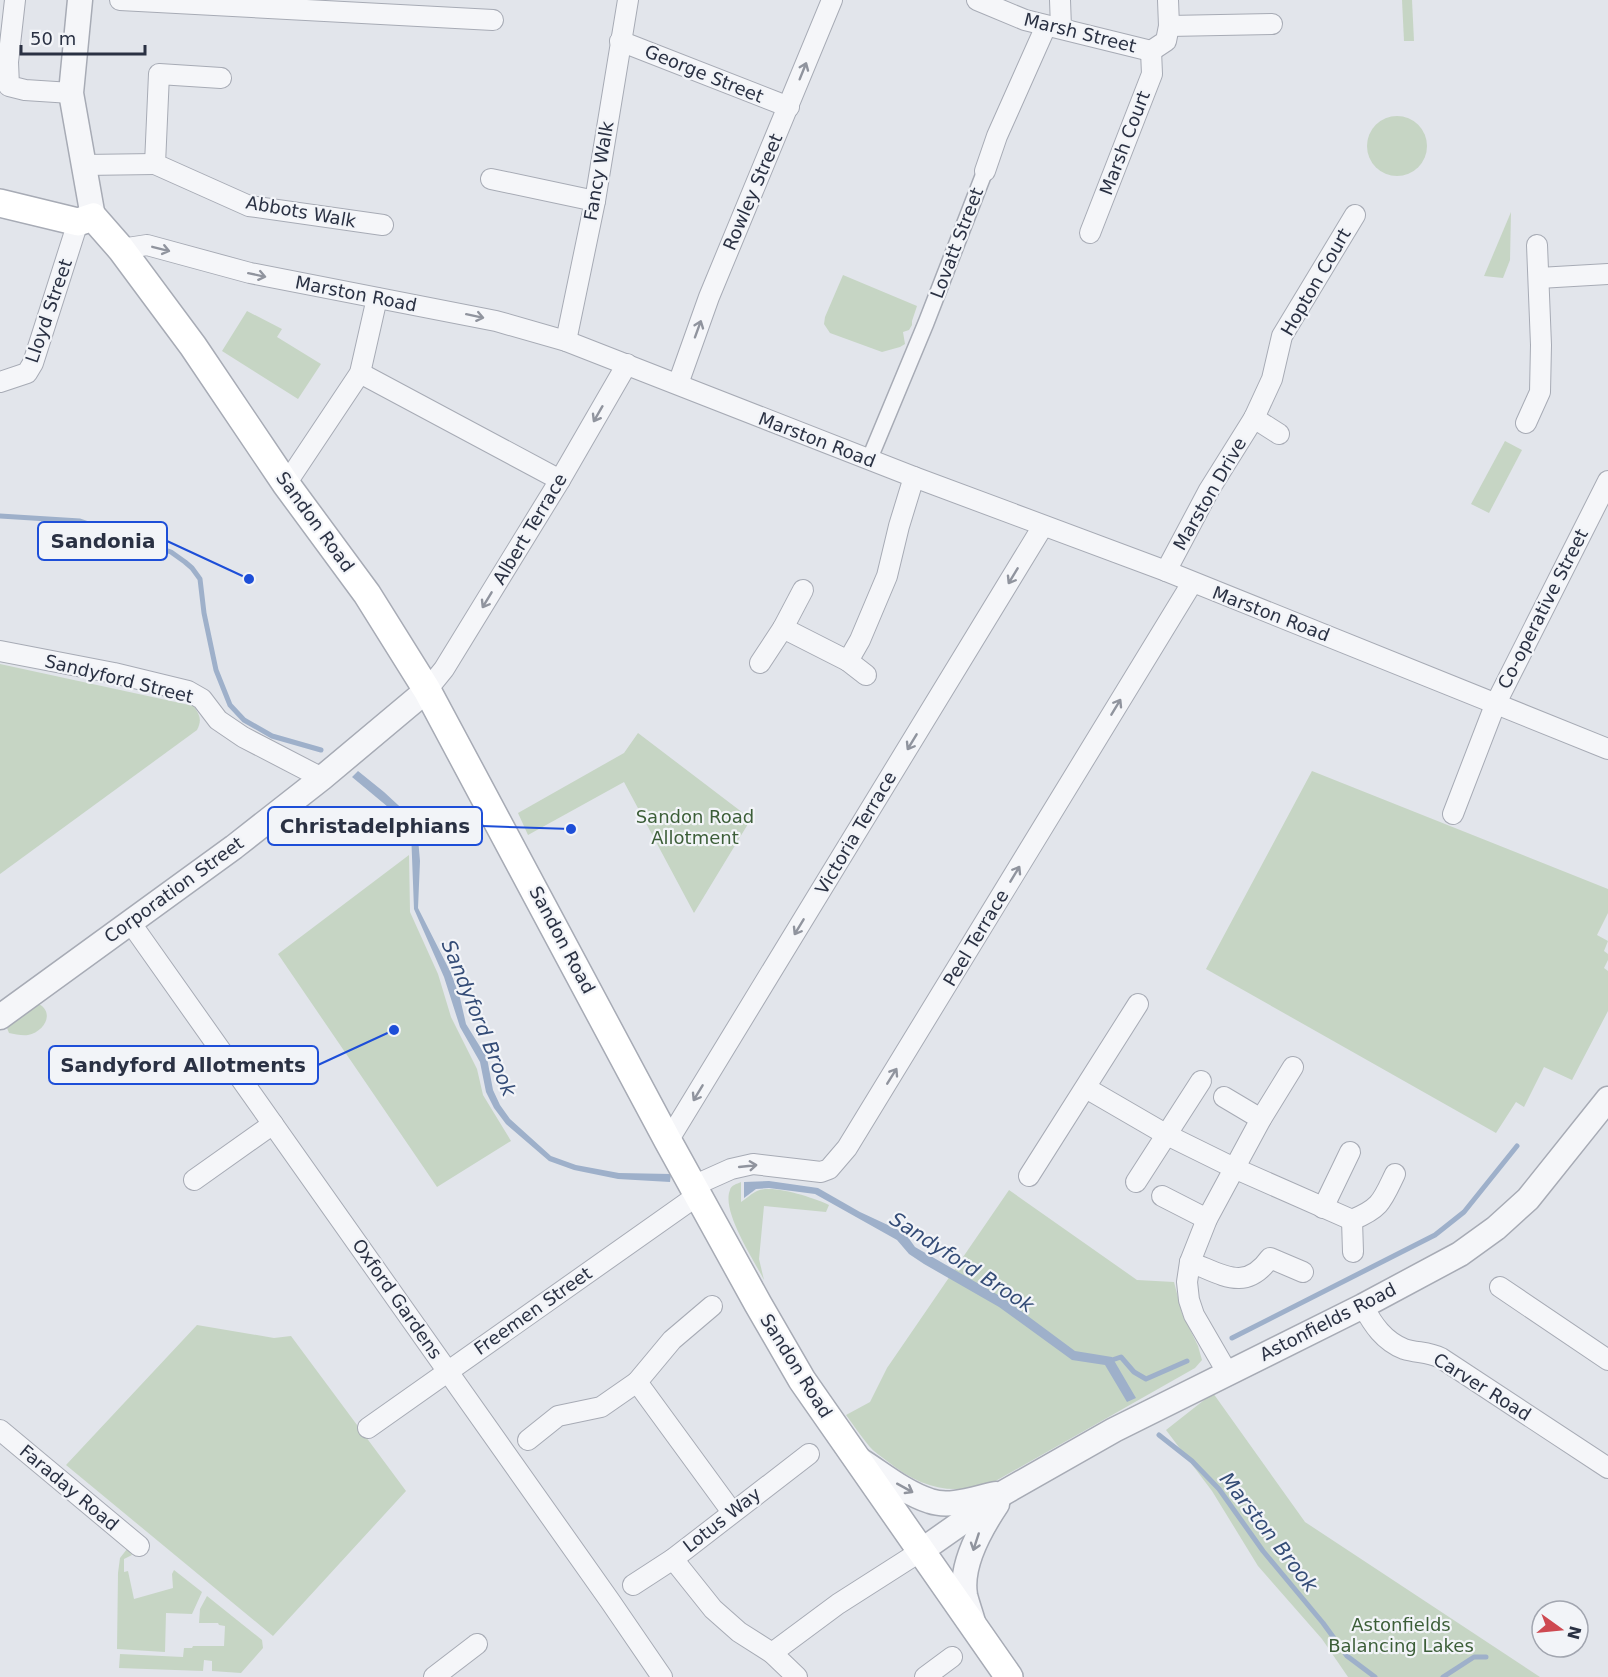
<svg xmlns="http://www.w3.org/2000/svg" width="1608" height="1677" font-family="'DejaVu Sans',sans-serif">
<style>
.green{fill:#c6d5c4}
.water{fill:#9eb0ca}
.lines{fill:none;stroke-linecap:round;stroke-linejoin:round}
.stream{stroke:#9eb0ca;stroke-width:5}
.pedestrian-casing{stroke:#a7abb5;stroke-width:18}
.minor-casing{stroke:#a7abb5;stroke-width:22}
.tertiary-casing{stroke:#a7abb5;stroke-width:27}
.secondary-casing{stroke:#a7abb5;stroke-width:30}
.pedestrian{stroke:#f5f6f9;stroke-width:15}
.minor{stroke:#f5f6f9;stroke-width:20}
.tertiary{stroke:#f5f6f9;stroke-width:24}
.secondary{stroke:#fff;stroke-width:27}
.oneway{stroke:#90949e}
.labels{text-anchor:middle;stroke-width:4.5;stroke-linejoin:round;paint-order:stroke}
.street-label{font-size:18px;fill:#2a3143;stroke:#f2f4f8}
.park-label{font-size:18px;fill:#3c5e38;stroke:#f2f4f8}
.water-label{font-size:20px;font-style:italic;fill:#344c77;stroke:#f2f4f8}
.leader{fill:none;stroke:#1d4ed8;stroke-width:2}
.callout-dot{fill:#1d4ed8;stroke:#f2f4f8;stroke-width:2}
.callout{fill:#f2f4f8;stroke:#1d4ed8;stroke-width:2}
.callout-label{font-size:20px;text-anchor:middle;font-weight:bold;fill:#2a3143}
</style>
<rect width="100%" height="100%" fill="#e2e5eb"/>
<g class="green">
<polygon points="1402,0 1412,0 1414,41 1404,41"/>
<circle cx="1397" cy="146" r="30"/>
<polygon points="1511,212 1510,260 1503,278 1484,276"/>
<polygon points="843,275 917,306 912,321 912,325 909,330 903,332 905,344 900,347 882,352 830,333 824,324 825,317"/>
<polygon points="247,311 282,329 277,337 321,364 298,399 222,351"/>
<polygon points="1505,441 1522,450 1489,513 1471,504"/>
<path d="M0,664L194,706C200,716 202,720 197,730L0,874Z"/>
<polygon points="638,733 751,819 694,913 624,782 528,835 518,813 624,753"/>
<polygon points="1312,771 1608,889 1608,913 1597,935 1608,941 1604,951 1608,954 1608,960 1604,968 1608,971 1608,1011 1572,1080 1544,1067 1524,1107 1516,1102 1496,1133 1206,969"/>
<polygon points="409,855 410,912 438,974 451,1017 477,1069 483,1095 511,1141 437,1187 278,954"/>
<path d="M39,1004C55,1013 44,1032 28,1035C22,1036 15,1034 9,1033L7,1028Z"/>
<path d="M741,1182V1202C746,1199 752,1193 757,1191C773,1184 814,1198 829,1205L826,1212L764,1206L759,1259L764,1280C754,1260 721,1211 730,1190C731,1185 737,1184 741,1182Z"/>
<path d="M1009,1190L1137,1280L1174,1282L1182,1313L1198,1346L1202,1360L1195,1368L992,1483C950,1496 921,1488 887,1461C881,1456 874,1452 869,1446C861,1436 854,1426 846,1415L870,1402L887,1368Z"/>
<polygon points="197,1325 274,1338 291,1336 406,1491 273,1636 66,1465"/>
<polygon points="1213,1393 1305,1522 1540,1677 1348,1677 1322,1639 1258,1566 1212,1491 1166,1430"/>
<polygon points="127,1549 132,1555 124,1559 124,1572 128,1571 134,1599 173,1588 172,1574 174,1570 202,1592 192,1614 166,1613 165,1652 117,1649 118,1573 120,1558"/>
<polygon points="207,1596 262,1640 263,1648 241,1673 212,1671 212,1661 204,1660 203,1671 119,1668 120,1654 183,1657 184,1648 192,1648 193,1646 224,1646 225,1626 219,1625 218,1623 199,1623 200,1609"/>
</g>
<g class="water">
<polygon points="358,771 384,792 411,817 417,827 420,861 418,908 451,973 460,998 466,1024 487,1058 493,1090 500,1105 510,1119 551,1156 576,1165 619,1173 671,1174 670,1182 618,1179 574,1170 549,1161 506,1124 494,1108 486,1092 480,1062 460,1027 444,977 414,909 411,831 394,812 352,777"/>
<polygon points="769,1181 818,1188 860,1212 905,1233 915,1247 1005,1299 1075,1351 1112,1357 1136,1398 1127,1402 1105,1365 1072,1360 999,1307 924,1264 909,1254 897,1240 815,1194 769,1188 756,1189 744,1198 744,1182"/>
</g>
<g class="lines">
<g class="stream">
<polyline points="0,516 80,521 171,552 185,562 192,568 200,579 204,613 216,670 230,705 244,720 272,736 321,750"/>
<polyline points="1232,1338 1435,1235 1464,1212 1517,1146"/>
<polyline points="1109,1361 1121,1357 1134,1372 1146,1379 1187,1361"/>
<polyline points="1159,1435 1192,1461 1219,1489 1263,1551 1323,1623 1347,1656 1375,1677"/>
<polyline points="1443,1677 1474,1657 1486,1657"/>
</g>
<defs>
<polyline id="pedestrian" points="869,460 926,323 985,171"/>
<g id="minor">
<polyline points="15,0 8,62 9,86 25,90 71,93"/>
<polyline points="120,0 493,20"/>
<polyline points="977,0 1025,20 1151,51"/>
<polyline points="1060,0 1061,28"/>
<polyline points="1169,26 1272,24"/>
<polyline points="620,41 789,107"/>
<polyline points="1151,51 1166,41 1169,26 1168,0"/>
<polyline points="221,78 159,74 155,164 249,206 383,225"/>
<polyline points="84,165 155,164"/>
<polyline points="985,171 997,136 1046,26"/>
<polyline points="491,179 595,201"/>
<polyline points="1090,233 1152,74 1151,51"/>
<polyline points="121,249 147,245 250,273 496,321 566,341 914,477 1166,571 1608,749"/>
<polyline points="1539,278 1608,274"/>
<polyline points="566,341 595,201 628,0"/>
<polyline points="360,373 560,480"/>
<polyline points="0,382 27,373 33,363 78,222"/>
<polyline points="678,384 709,297 832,0"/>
<polyline points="1254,418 1279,434"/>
<polyline points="1526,423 1540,392 1541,345 1537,245"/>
<polyline points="286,484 360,373 377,298"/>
<polyline points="1166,571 1209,490 1254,418 1272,379 1282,336 1355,215"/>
<polyline points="783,628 803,590"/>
<polyline points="0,651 114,673 188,691 202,699 218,720 243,737 322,778"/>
<polyline points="848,661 866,675"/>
<polyline points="760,663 783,628 848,661 860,640 887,576 899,526 914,477"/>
<polyline points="427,690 444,669 560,480 627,364"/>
<polyline points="1453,814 1495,705 1608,481"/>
<polyline points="130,922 610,1601 662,1677"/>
<path d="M1086,1088L1167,1135L1234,1168L1352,1220C1381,1208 1382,1201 1395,1174"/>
<polyline points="1224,1097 1261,1119"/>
<polyline points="668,1141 1043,526"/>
<polyline points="1029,1176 1138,1004"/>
<polyline points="194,1180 273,1124"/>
<polyline points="1136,1182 1201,1081"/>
<polyline points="693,1186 731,1169 753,1164 821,1172 829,1169 847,1148 1192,583"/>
<polyline points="1162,1196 1207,1219"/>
<polyline points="1323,1208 1350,1152"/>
<polyline points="1352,1220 1353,1252"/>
<path d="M1190,1262C1222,1274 1245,1293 1270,1258L1303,1272"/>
<polyline points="1500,1287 1608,1360"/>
<polyline points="712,1306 672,1340 637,1382 732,1512"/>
<path d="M1363,1306C1373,1325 1384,1341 1404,1349C1417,1353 1429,1352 1441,1358L1608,1468"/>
<polyline points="1227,1372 1194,1315 1189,1300 1187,1282 1190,1262 1207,1219 1261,1119 1293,1067"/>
<polyline points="368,1428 698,1195"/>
<polyline points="0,1430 139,1546"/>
<polyline points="528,1440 558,1416 601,1407 637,1382"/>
<polyline points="673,1559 713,1609 739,1632 772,1653 797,1677"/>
<polyline points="633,1585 673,1559 809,1454"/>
<polyline points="772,1653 838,1604 921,1551"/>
<polyline points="434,1677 477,1644"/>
<polyline points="925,1677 952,1657"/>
</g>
<g id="tertiary">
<polyline points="80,0 71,93 93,217"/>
<polyline points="0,1017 234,847 322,778 427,690"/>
<path d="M860,1460C882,1474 905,1493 930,1501C950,1508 976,1498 996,1494"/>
<polyline points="921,1551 1005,1492 1114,1430 1363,1306 1460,1254 1496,1228 1528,1199 1608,1099"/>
<path d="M973,1622C971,1614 967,1604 965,1595C960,1565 981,1528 997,1504"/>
</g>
<polyline id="secondary" points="0,203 78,222 93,217 121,249 193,346 286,484 367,594 427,690 668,1141 758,1304 802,1380 1009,1677"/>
</defs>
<use href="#pedestrian" class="pedestrian-casing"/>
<use href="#minor" class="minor-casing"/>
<use href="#tertiary" class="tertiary-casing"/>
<use href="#secondary" class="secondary-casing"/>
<use href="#pedestrian" class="pedestrian"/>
<use href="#minor" class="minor"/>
<use href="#tertiary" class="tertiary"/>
<use href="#secondary" class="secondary"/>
</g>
<defs><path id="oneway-shaft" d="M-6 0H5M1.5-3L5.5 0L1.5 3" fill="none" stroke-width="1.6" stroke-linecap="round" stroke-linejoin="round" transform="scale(1.5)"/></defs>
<g class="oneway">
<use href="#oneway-shaft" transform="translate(803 71) rotate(-68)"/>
<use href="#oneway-shaft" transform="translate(161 249) rotate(14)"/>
<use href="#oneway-shaft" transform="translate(257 275) rotate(12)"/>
<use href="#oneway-shaft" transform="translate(475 316) rotate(12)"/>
<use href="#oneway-shaft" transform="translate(698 329) rotate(-70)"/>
<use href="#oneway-shaft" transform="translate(598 414) rotate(120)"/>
<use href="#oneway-shaft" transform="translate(1013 576) rotate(121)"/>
<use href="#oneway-shaft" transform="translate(487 600) rotate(121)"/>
<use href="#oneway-shaft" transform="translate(1116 707) rotate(-59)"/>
<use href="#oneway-shaft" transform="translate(912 742) rotate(121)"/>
<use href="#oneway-shaft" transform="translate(1015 874) rotate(-59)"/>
<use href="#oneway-shaft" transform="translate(799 927) rotate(121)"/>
<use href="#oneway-shaft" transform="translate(892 1076) rotate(-58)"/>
<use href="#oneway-shaft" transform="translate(698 1093) rotate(121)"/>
<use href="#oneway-shaft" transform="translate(748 1166) rotate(-6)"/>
<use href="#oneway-shaft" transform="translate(905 1488) rotate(29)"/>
<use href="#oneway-shaft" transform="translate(976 1542) rotate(108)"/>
</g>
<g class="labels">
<g class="street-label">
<text transform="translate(1080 33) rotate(14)" y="6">Marsh Street</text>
<text transform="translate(704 74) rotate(22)" y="6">George Street</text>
<text transform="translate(1125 143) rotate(-69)" y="6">Marsh Court</text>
<text transform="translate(599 171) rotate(-80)" y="6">Fancy Walk</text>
<text transform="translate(753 192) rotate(-67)" y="6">Rowley Street</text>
<text transform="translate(301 212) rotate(10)" y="6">Abbots Walk</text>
<text transform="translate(957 243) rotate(-69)" y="6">Lovatt Street</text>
<text transform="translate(1316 282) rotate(-60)" y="6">Hopton Court</text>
<text transform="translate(356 294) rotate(11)" y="6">Marston Road</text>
<text transform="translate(49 311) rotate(-71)" y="6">Lloyd Street</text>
<text transform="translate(817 440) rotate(21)" y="6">Marston Road</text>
<text transform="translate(1210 494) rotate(-60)" y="6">Marston Drive</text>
<text transform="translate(315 522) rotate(54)" y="6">Sandon Road</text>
<text transform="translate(530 529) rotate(-59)" y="6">Albert Terrace</text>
<text transform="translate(1543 609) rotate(-63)" y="6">Co-operative Street</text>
<text transform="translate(1271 614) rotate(21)" y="6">Marston Road</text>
<text transform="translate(119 679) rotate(14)" y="6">Sandyford Street</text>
<text transform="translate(856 833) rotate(-59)" y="6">Victoria Terrace</text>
<text transform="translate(174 890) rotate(-36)" y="6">Corporation Street</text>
<text transform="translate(976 938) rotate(-59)" y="6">Peel Terrace</text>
<text transform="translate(562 940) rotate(62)" y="6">Sandon Road</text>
<text transform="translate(397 1299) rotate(55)" y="6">Oxford Gardens</text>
<text transform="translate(533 1311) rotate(-35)" y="6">Freemen Street</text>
<text transform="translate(1328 1322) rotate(-27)" y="6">Astonfields Road</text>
<text transform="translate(796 1366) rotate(58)" y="6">Sandon Road</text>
<text transform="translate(1482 1387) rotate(32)" y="6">Carver Road</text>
<text transform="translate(69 1488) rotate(40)" y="6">Faraday Road</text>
<text transform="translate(722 1520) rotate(-38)" y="6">Lotus Way</text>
</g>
<g class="park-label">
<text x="695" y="823">Sandon Road<tspan x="695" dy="21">Allotment</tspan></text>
<text x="1401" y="1631">Astonfields<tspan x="1401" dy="21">Balancing Lakes</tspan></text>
</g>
<g class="water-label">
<text transform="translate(479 1018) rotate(68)" y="7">Sandyford Brook</text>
<text transform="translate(962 1262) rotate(33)" y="7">Sandyford Brook</text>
<text transform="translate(1269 1532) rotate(52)" y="7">Marston Brook</text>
</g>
</g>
<path class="leader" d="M249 579L167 541M571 829L482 826M394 1030L318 1065"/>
<g class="callout-dot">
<circle cx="249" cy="579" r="6"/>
<circle cx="571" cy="829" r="6"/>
<circle cx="394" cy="1030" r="6"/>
</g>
<g class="callout">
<rect x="38" y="522" width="129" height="38" rx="6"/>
<rect x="268" y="807" width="214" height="38" rx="6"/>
<rect x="49" y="1046" width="269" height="38" rx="6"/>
</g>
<g class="callout-label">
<text x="103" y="548">Sandonia</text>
<text x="375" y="833">Christadelphians</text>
<text x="183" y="1072">Sandyford Allotments</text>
</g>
<g transform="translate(1560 1629) rotate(105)"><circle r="28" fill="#f2f4f8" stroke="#a2a6b0" stroke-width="1.5"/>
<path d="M0-4.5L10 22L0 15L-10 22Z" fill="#ce4951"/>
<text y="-9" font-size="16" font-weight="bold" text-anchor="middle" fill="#2a3143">N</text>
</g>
<path d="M21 45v9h124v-9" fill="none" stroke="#2a3143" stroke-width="3"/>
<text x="30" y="45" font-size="18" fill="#2a3143" stroke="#f2f4f8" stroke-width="4.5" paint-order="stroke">50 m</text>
</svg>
